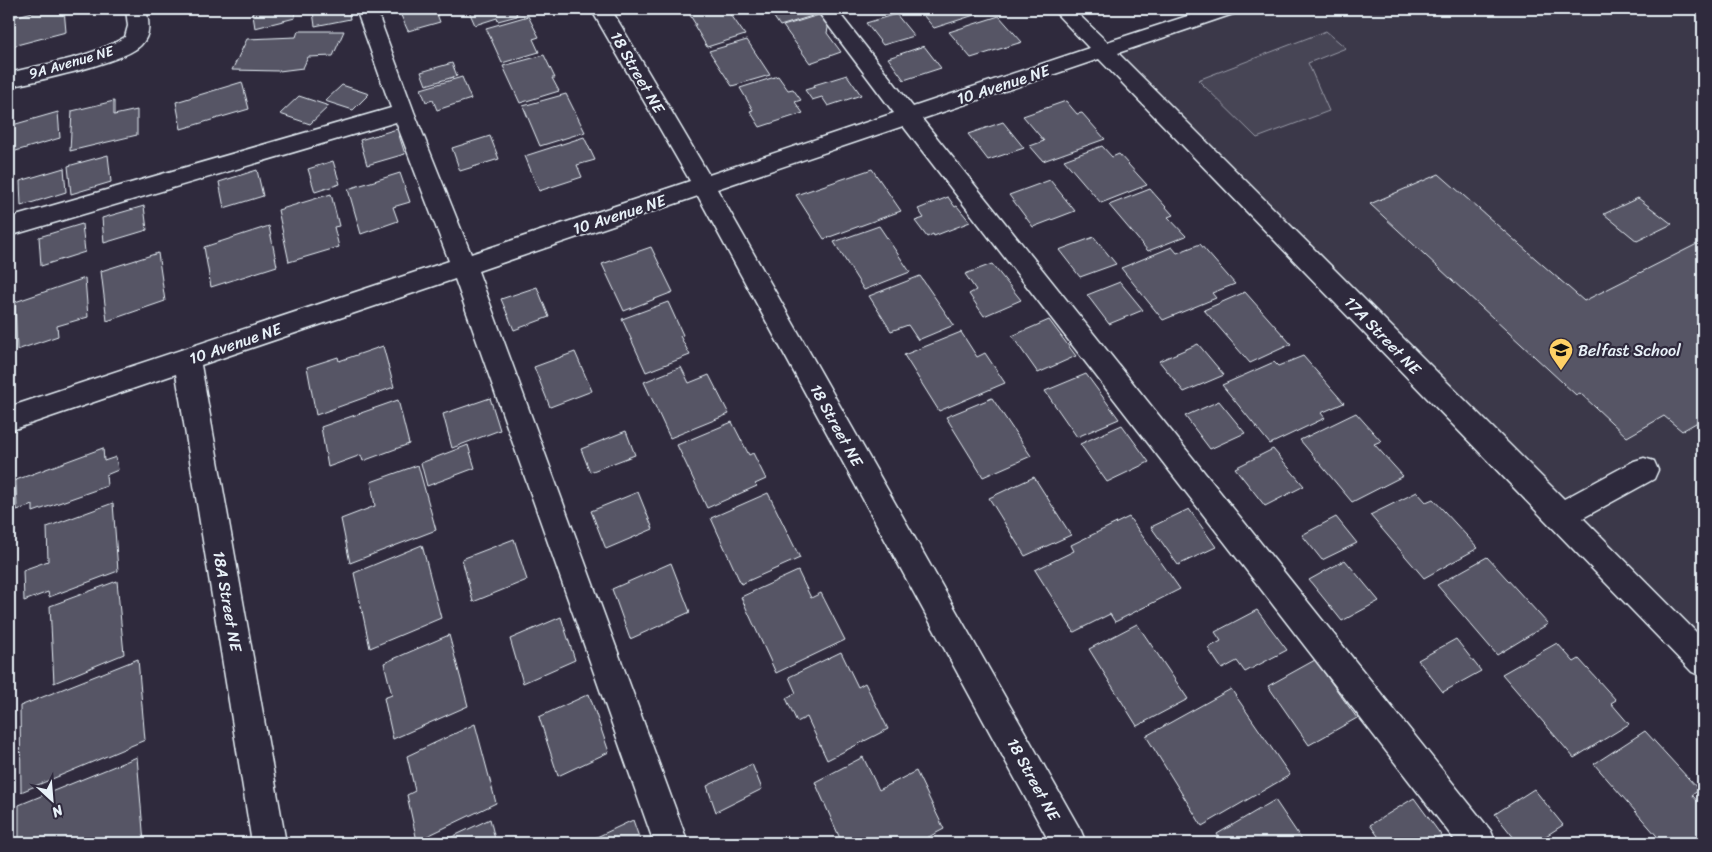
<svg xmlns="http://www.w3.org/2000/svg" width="1712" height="852" font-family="Sriracha,sans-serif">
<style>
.built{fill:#3b3749}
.green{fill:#464455;stroke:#979aa6}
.building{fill:#575565;stroke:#e8f1f8}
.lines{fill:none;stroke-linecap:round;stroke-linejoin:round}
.minor-casing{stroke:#e8f1f8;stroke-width:3}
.minor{fill:#2f2a3d;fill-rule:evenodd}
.labels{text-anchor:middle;stroke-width:4.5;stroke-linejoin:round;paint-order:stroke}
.far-street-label{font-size:14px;fill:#e8f1f8;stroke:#2f2a3d}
.street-label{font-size:16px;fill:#e8f1f8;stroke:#2f2a3d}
.poi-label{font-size:16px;fill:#e8f1f8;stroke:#2f2a3d;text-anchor:start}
</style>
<rect width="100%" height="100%" fill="#2f2a3d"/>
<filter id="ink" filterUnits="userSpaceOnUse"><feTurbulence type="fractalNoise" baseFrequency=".02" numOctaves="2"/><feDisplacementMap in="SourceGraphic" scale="10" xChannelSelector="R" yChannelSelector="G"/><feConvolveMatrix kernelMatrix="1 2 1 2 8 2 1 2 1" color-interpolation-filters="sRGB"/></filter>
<g filter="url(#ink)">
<polygon class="built" points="1229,9 1703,9 1703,661 1103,51"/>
<polygon class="green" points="1326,31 1346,48 1308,63 1329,111 1257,138 1198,80"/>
<g class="building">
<polygon points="45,9 64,9 66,32 9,47 9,18"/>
<polygon points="252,9 294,9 295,18 255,28"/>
<polygon points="328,9 348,9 350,19 315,26 313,12"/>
<polygon points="407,9 435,9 440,22 408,31 399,11"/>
<polygon points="468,9 525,9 525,10 516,13 517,16 498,21 497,18 475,25"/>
<polygon points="700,9 727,9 745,35 707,47 694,25 696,25 688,12"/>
<polygon points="765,9 807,9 812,16 780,26 769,10 767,11"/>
<polygon points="918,9 989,9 990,10 934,28"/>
<polygon points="822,14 829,23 827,33 841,52 810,63 783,26"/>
<polygon points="896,14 914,36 883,45 866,23"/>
<polygon points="528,16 539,37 533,39 539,52 502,63 486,28"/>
<polygon points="999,16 1022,42 971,58 949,32"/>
<polygon points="298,31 344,31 333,56 308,57 303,68 279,71 232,70 247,39 296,37"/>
<polygon points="747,40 770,75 732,86 709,51"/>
<polygon points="924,46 941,68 904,80 888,58"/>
<polygon points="544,55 555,78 552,78 559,91 520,103 503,66"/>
<polygon points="452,63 457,76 426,85 421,72"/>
<polygon points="847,75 861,95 828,106 822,97 812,100 805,90 815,87 814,85"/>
<polygon points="778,76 788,90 793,89 801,100 795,102 803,113 760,127 750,111 753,110 740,88"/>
<polygon points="462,77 471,99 437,110 433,100 426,102 421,89"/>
<polygon points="242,82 249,109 181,129 176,102"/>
<polygon points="342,85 369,94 353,110 325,101"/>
<polygon points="566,94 585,132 540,146 523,106"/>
<polygon points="299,96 329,106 310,124 280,114"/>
<polygon points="114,101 114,115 137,110 137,135 70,151 72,111"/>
<polygon points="1066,101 1077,114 1082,113 1105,139 1043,161 1030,146 1044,141 1023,116"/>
<polygon points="58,112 60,138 9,153 9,126"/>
<polygon points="1003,122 1024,148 988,160 968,134"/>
<polygon points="397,129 405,154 367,165 360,140"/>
<polygon points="490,136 499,159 460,171 452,148"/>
<polygon points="584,137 595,160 577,165 582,177 539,191 525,156"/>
<polygon points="1102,146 1112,157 1119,154 1147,185 1101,203 1064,160"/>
<polygon points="108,155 111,182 71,194 68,166"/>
<polygon points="333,161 340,184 315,192 308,169"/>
<polygon points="64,168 66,192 21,206 20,181"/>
<polygon points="872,169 901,211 824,239 796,195"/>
<polygon points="257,170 263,196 224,208 219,182"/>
<polygon points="400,173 410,202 393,207 398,221 361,234 348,189"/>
<polygon points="1439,174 1584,301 1703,241 1703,419 1682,431 1664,416 1627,437 1580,393 1576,395 1370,204"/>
<polygon points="1050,180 1075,211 1033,227 1009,195"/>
<polygon points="1150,189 1173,215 1168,217 1186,236 1148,251 1109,205"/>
<polygon points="331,194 339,226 334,227 339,247 289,262 278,210"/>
<polygon points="948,197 955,207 957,206 970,222 934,236 933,234 927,237 915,221 924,218 918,209"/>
<polygon points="1638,198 1672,224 1637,241 1604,214"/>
<polygon points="144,206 147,230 104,243 102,218"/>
<polygon points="82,224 85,252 41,266 39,237"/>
<polygon points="269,226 277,266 211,287 204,247"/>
<polygon points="879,226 910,272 864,290 834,242"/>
<polygon points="1094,237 1116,264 1080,277 1059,250"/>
<polygon points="1200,244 1235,284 1212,293 1216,298 1163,320 1121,268 1172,247 1177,253"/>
<polygon points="651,247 673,292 624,311 602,264"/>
<polygon points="158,253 165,301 107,321 101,271"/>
<polygon points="992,264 1021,300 984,316 969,294 976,290 965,274"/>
<polygon points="920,276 954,325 918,340 908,325 891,331 869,296"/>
<polygon points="85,278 88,317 57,326 58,336 17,350 15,302"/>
<polygon points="1120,282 1143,310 1109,324 1087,295"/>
<polygon points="537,287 549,317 514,330 501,299"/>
<polygon points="1245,292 1291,344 1250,363 1204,310"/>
<polygon points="668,302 683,335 680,336 690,355 646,372 622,319"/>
<polygon points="1049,320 1076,356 1038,373 1012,336"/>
<polygon points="961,332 977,357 985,353 1005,383 939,411 904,355"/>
<polygon points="1198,344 1224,375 1184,392 1159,361"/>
<polygon points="383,346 394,387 316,415 307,367 338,357 339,361"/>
<polygon points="575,352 592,391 550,407 534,367"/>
<polygon points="1303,356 1344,403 1321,413 1325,418 1270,444 1222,385 1274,362 1278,366"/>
<polygon points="681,367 689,383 709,375 729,414 670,438 644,382"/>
<polygon points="1086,374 1119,419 1077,437 1045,391"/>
<polygon points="490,398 500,430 452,448 443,414"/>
<polygon points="992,398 1031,456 983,477 946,417"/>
<polygon points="398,400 409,444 363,461 361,455 328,467 321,427"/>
<polygon points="1219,401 1245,433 1210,449 1185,416"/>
<polygon points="1356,413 1381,441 1374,444 1403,476 1352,502 1300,440"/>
<polygon points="732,422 749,455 753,453 766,479 755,484 757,486 707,508 677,445"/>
<polygon points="1122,425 1149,462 1107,482 1080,444"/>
<polygon points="626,431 635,455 590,472 581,449"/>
<polygon points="468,445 475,468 427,486 421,463"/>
<polygon points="103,448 104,461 116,457 118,470 106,475 107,486 33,512 33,505 17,510 16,480"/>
<polygon points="1273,449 1304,486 1265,506 1235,468"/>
<polygon points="418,465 436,530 350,563 341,519 375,506 371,482"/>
<polygon points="1034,477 1071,535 1025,556 989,498"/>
<polygon points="638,492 653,529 606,549 591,511"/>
<polygon points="1417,492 1426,502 1433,499 1478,548 1424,578 1370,515"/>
<polygon points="768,493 800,558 741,584 711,518"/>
<polygon points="113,503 118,571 49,597 48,592 24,601 23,570 48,561 47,527"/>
<polygon points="1189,509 1216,547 1178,565 1151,527"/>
<polygon points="1129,517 1180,589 1115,622 1110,614 1074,632 1035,570 1074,551 1071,545"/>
<polygon points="1336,517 1357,543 1322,560 1302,535"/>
<polygon points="514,539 527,580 473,602 462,559"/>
<polygon points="422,545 441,618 370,648 354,573"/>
<polygon points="1487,557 1548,624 1497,655 1437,585"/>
<polygon points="1345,560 1379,601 1342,621 1309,580"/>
<polygon points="671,563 690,612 630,639 612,589"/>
<polygon points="798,571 811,598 821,593 845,640 776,673 741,597"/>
<polygon points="117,581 124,654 54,683 50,606"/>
<polygon points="1257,610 1287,650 1245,672 1237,661 1222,669 1208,648 1221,641 1215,632"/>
<polygon points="561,617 575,660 523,683 510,639"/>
<polygon points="1137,624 1188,699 1137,726 1089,649"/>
<polygon points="449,635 468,706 393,739 384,698 392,695 384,663"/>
<polygon points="1456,639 1481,671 1443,692 1418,660"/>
<polygon points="1557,643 1574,662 1579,659 1616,700 1611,703 1629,724 1574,758 1502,674"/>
<polygon points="841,652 858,687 865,683 888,729 827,760 807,717 797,722 786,698 796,693 789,677"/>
<polygon points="138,659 145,740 21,792 20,706"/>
<polygon points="1315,660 1357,718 1309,745 1268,686"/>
<polygon points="1231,689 1290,775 1202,826 1146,736"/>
<polygon points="589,694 609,752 558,776 539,717"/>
<polygon points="475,724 496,803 417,841 407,795 415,791 407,756"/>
<polygon points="1645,731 1699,790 1692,795 1703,807 1703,843 1663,843 1594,764"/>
<polygon points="137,757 144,843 19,843 19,805"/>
<polygon points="863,757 879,790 916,771 944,829 917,843 842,843 815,782"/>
<polygon points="752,764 762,789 716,812 707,786"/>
<polygon points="1534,789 1563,825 1535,843 1518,843 1495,814"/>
<polygon points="1414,798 1441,835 1428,843 1383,843 1370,825"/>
<polygon points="1275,800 1304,843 1222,843 1217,834"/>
<polygon points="490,819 496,843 439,843"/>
<polygon points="633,820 641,843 584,843"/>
</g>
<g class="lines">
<defs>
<g id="minor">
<path d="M126,9H146C149,22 151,35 141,45C124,63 35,81 9,87V73C47,63 90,58 125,37L128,26Z"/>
<polygon points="356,9 376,9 414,112 471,254 690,181 591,9 611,9 709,175 894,113 816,9 836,9 913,107 1089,48 1052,9 1073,9 1107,42 1209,9 1239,9 1236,13 1118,53 1564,499 1634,461 1644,458 1654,461 1658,470 1654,479 1583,518 1703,639 1703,677 1692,672 1099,59 922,119 1491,831 1496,843 1457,843 903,126 717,189 1081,831 1086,843 1050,843 698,196 478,271 688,843 654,843 455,279 201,365 286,843 252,843 176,374 9,431 9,407 449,261 396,122 9,236 9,218 391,108"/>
</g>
</defs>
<use href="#minor" class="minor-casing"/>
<use href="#minor" class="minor"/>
</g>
</g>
<defs>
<symbol id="school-pin" viewBox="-11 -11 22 30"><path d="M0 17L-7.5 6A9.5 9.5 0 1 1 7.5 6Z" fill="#ffd166" stroke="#2f2a3d"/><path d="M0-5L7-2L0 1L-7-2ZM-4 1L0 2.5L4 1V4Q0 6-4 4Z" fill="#111"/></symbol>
</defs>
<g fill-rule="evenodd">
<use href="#school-pin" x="1547" y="336" width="28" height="38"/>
</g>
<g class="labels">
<g class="far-street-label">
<text transform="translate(71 62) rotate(-16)" y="5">9A Avenue NE</text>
</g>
<g class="street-label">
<text transform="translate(638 72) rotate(60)" y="6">18 Street NE</text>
<text transform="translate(1003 84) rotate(-18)" y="6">10 Avenue NE</text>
<text transform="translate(619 214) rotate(-18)" y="6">10 Avenue NE</text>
<text transform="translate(1383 335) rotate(46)" y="6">17A Street NE</text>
<text transform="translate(235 343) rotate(-19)" y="6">10 Avenue NE</text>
<text transform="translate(837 425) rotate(61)" y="6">18 Street NE</text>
<text transform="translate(228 601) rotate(80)" y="6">18A Street NE</text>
<text transform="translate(1034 779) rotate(61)" y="6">18 Street NE</text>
</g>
<g class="poi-label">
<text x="1578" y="356">Belfast School</text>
</g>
</g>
<rect width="1712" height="852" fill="none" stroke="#2f2a3d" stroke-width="30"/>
<rect x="15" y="15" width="1682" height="822" fill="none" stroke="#e8f1f8" stroke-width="2" filter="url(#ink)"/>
<g transform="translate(52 800) rotate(154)" stroke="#2f2a3d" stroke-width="4" paint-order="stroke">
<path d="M0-4L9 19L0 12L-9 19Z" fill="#e8f1f8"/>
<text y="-8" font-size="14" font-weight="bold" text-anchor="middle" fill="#e8f1f8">N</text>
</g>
</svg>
